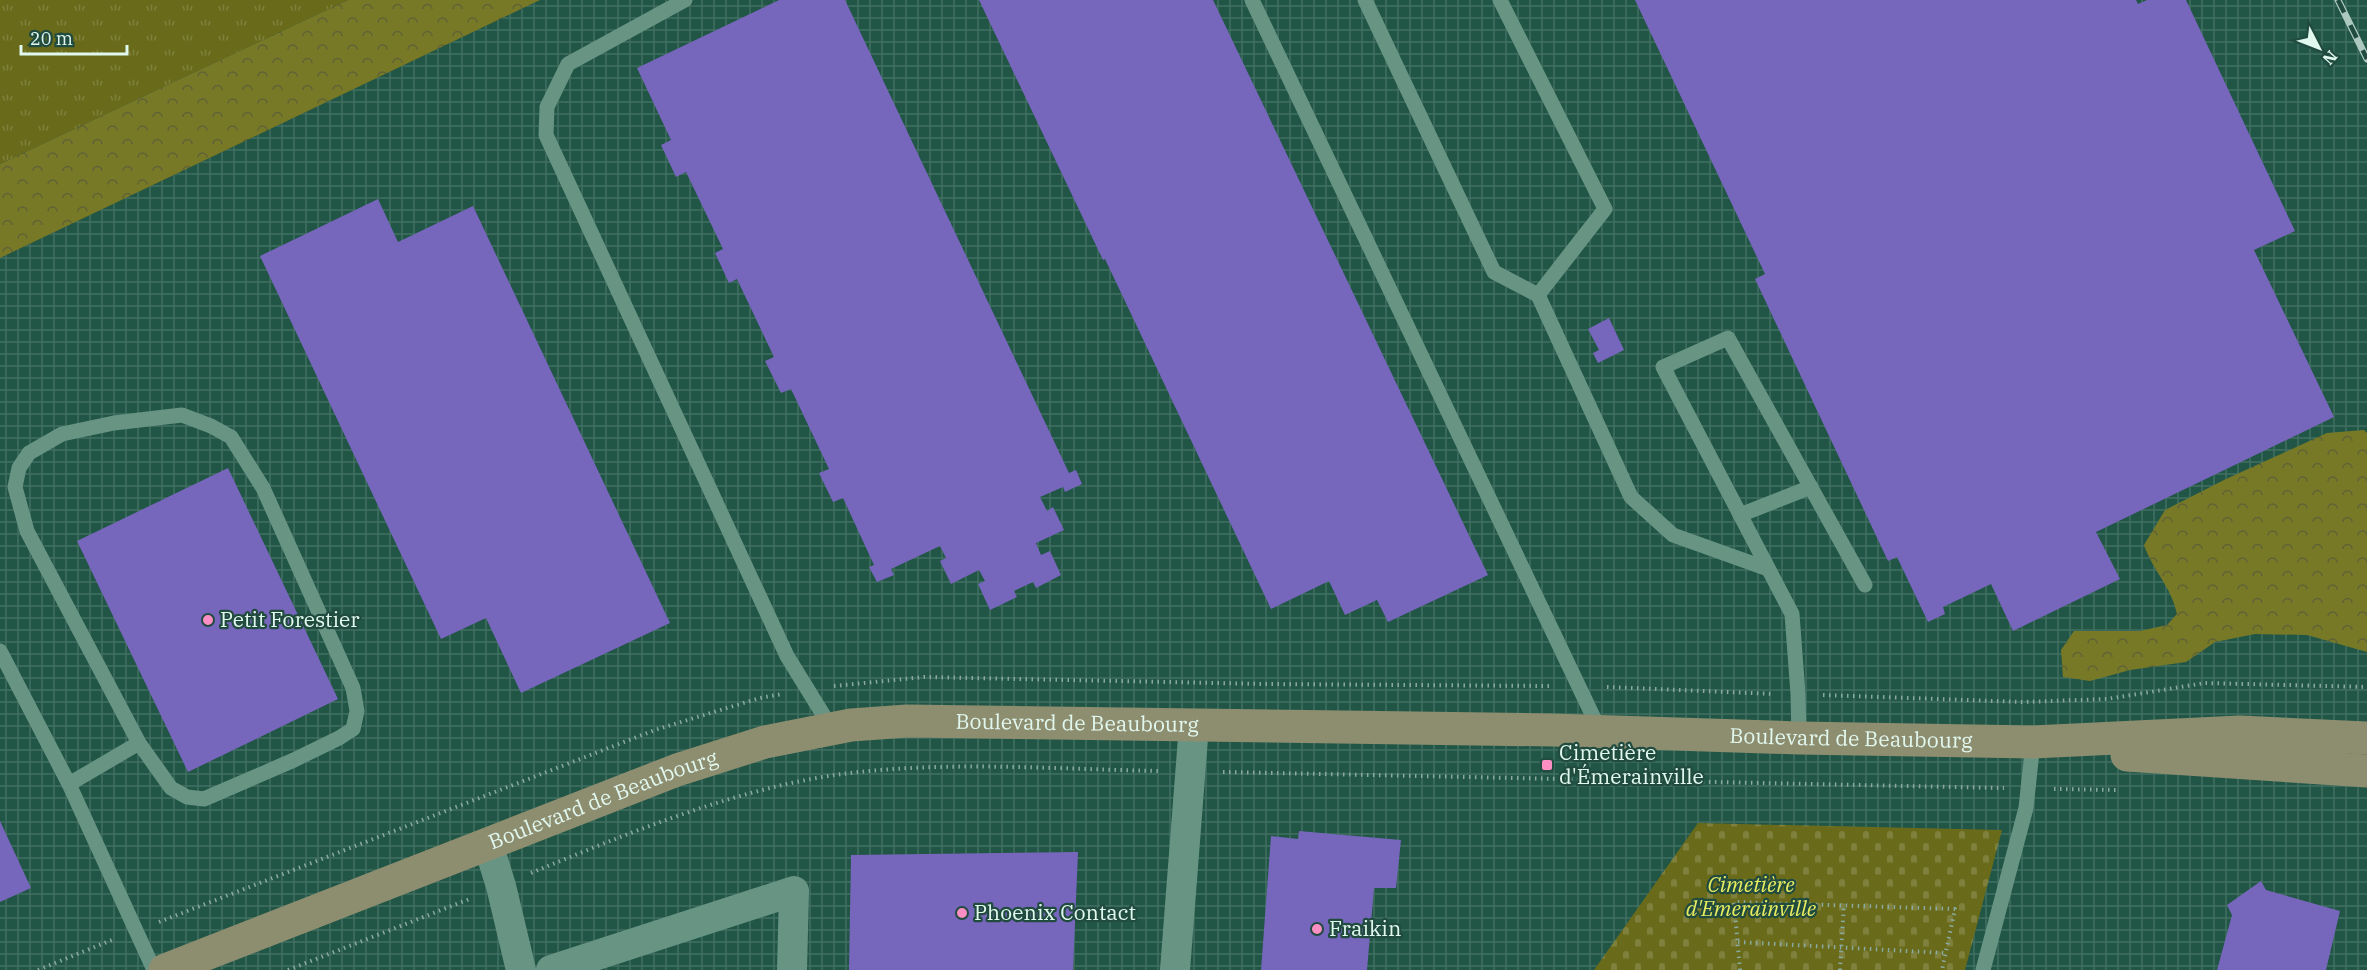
<svg xmlns="http://www.w3.org/2000/svg" width="2367" height="970" font-family="'IBM Plex Serif',serif">
<style>
.industrial{fill:url(#industrial-grid)}
.grass{fill:url(#grass-tufts)}
.forest{fill:url(#forest-crowns)}
.cemetery{fill:url(#cemetery-stones)}
.building{fill:#7666bc}
.lines{fill:none;stroke-linecap:round;stroke-linejoin:round}
.path{stroke:#8aaa9f;stroke-width:4;stroke-dasharray:1.5 4.5;stroke-linecap:butt}
.service{stroke:#689484;stroke-width:15}
.minor{stroke:#689484;stroke-width:30}
.secondary{stroke:#8d8d6f;stroke-width:33}
.rail-casing{stroke:#adc9bf;stroke-width:7}
.rail{stroke:#204b3e;stroke-width:4.5;stroke-dasharray:14;stroke-linecap:butt}
.poi-dot{fill:#fb8fc4;stroke:#204b3e;stroke-width:2}
.labels{text-anchor:middle;stroke-width:4.5;stroke-linejoin:round;paint-order:stroke}
.poi-label{font-size:21px;fill:#e1f8ef;stroke:#204b3e;text-anchor:start}
.street-label{font-size:21px;fill:#e1f8ef;stroke:#204b3e}
.park-label{font-size:21px;font-style:italic;fill:#e9ec60;stroke:#204b3e}
</style>
<defs>
<pattern id="industrial-grid" width="8" height="8" patternUnits="userSpaceOnUse" patternTransform="scale(1.5)"><rect width="8" height="8" fill="#215646"/><path d="M0 4h8M4 0v8" fill="none" stroke="#416f61"/></pattern>
<pattern id="grass-tufts" width="24" height="20" patternUnits="userSpaceOnUse" patternTransform="scale(1.5)"><rect width="24" height="20" fill="#696a1a"/><path d="M3 7l-1-3M5 7V3M7 7l1-3M15 17l-1-3M17 17v-4M19 17l1-3" fill="none" stroke="#7e803c"/></pattern>
<pattern id="forest-crowns" width="20" height="18" patternUnits="userSpaceOnUse" patternTransform="scale(1.5)"><rect width="20" height="18" fill="#787926"/><path d="M2 6a3 3 0 1 1 6 0M12 15a3 3 0 1 1 6 0" fill="none" stroke="#5e6237"/></pattern>
<pattern id="cemetery-stones" width="16" height="16" patternUnits="userSpaceOnUse" patternTransform="scale(1.5)"><rect width="16" height="16" fill="#696a1a"/><path d="M2 7V4a2 2 0 0 1 4 0v3zM10 15v-3a2 2 0 0 1 4 0v3z" fill="#7e803c"/></pattern>
</defs>
<rect width="100%" height="100%" fill="#204b3e"/>
<polygon class="industrial" points="540,0 2367,0 2367,970 0,970 0,258"/>
<polygon class="grass" points="0,0 348,0 0,164"/>
<g class="forest">
<polygon points="348,0 540,0 0,258 0,164"/>
<path d="M2364,430L2367,433V652L2307,635L2255,634L2215,642L2186,662L2130,670L2090,681L2063,677L2061,650L2074,631H2140L2167,625L2177,614C2171,586 2153,571 2144,545L2165,510L2226,479L2327,433Z"/>
</g>
<polygon class="cemetery" points="1698,823 2002,830 1965,970 1594,970"/>
<g class="building">
<polygon points="779,0 845,0 1069,473 1076,470 1082,484 1065,492 1063,487 1040,497 1047,511 1053,507 1064,530 1036,543 1041,555 1050,551 1061,575 1036,588 1033,582 1014,591 1017,597 990,610 978,584 985,581 979,570 951,584 940,561 946,558 940,546 891,569 894,575 877,582 869,567 874,565 843,498 833,502 819,473 829,469 791,389 781,393 765,361 774,357 737,279 729,283 715,253 723,249 686,172 676,177 661,145 671,140 637,68"/>
<polygon points="979,0 1213,0 1488,575 1388,622 1377,600 1345,615 1329,581 1271,609 1105,259 1103,260"/>
<polygon points="1635,0 2136,0 2138,4 2147,0 2186,0 2295,231 2254,250 2334,417 2096,532 2120,579 2013,631 1991,584 1943,607 1945,614 1928,622 1897,557 1888,561 1755,279 1765,274"/>
<polygon points="378,199 398,242 473,206 670,623 521,693 486,618 441,639 260,256"/>
<polygon points="1609,318 1624,350 1598,363 1593,353 1599,350 1588,329"/>
<polygon points="228,468 338,699 188,772 77,541"/>
<polygon points="0,821 31,888 0,902"/>
<polygon points="1299,831 1401,840 1396,888 1374,888 1367,970 1261,970 1271,836 1298,839"/>
<polygon points="1078,852 1073,970 849,970 851,855"/>
<polygon points="2261,881 2266,890 2340,911 2326,970 2217,970 2232,915 2227,905"/>
</g>
<g class="lines">
<g class="path">
<polyline points="834,686 924,677 1262,684 1549,686"/>
<polyline points="1607,687 1774,694"/>
<polyline points="1823,695 2023,702 2107,699 2205,683 2367,687"/>
<polyline points="1223,772 2004,788"/>
<polyline points="2054,789 2118,790"/>
<path d="M531,873C631,832 742,786 850,773C952,761 1056,769 1158,771"/>
<polyline points="159,922 655,730 760,698 782,694"/>
<polyline points="1738,942 1945,953"/>
<polyline points="38,970 112,940"/>
<polyline points="288,970 472,898"/>
<polyline points="1740,970 1734,902 1955,909 1942,970"/>
<polyline points="1840,970 1844,904"/>
</g>
<g class="service">
<polyline points="685,0 568,64 547,107 546,135 787,656 832,729"/>
<polyline points="1252,0 1600,731"/>
<polyline points="1365,0 1494,272 1538,295 1631,497 1673,535 1768,569"/>
<polyline points="1500,0 1605,209 1538,295"/>
<polyline points="1740,515 1811,487"/>
<polyline points="0,651 69,784 154,970"/>
<polyline points="1799,738 1798,694 1792,614 1663,367 1728,338 1865,585"/>
<polyline points="69,784 139,743 171,788 187,797 204,799 294,760 339,738 353,729 357,711 353,688 263,488 231,437 211,426 182,415 114,423 62,434 29,453 19,468 15,487 27,531 139,743"/>
<polyline points="1983,970 2026,808 2033,742"/>
</g>
<g class="minor">
<polyline points="488,844 501,886 521,970"/>
<polyline points="551,970 794,891 792,970"/>
<polyline points="1175,970 1194,725"/>
</g>
<g class="secondary">
<polyline points="2127,755 2367,771"/>
<path id="s1" d="M165,970L677,770L765,742L851,725L907,721L1553,730L1799,738L2033,742L2240,732L2367,738"/>
</g>
<defs>
<polyline id="rail" points="2338,0 2367,59"/>
</defs>
<use href="#rail" class="rail-casing"/>
<use href="#rail" class="rail"/>
</g>
<g class="poi-dot">
<circle cx="208" cy="620" r="6"/>
<rect x="1541" y="759" width="12" height="12" rx="3"/>
<circle cx="962" cy="913" r="6"/>
<circle cx="1317" cy="929" r="6"/>
</g>
<g class="labels">
<g class="poi-label">
<text x="220" y="627">Petit Forestier</text>
<text x="1559" y="760">Cimetière<tspan x="1559" dy="24">d'Émerainville</tspan></text>
<text x="974" y="920">Phoenix Contact</text>
<text x="1329" y="936">Fraikin</text>
</g>
<g class="street-label">
<text dy="7" stroke="none"><textPath href="#s1" startOffset="956">Boulevard de Beaubourg</textPath></text>
<text dy="7" stroke="none"><textPath href="#s1" startOffset="1730">Boulevard de Beaubourg</textPath></text>
<text dy="7" stroke="none"><textPath href="#s1" startOffset="470">Boulevard de Beaubourg</textPath></text>
</g>
<g class="park-label">
<text x="1751" y="892">Cimetière<tspan x="1751" dy="24">d'Emerainville</tspan></text>
</g>
</g>
<g transform="translate(2319 48) rotate(132)" stroke="#204b3e" stroke-width="4.5" paint-order="stroke">
<path d="M0-4.5L10 22L0 15L-10 22Z" fill="#e1f8ef"/>
<text y="-9" font-size="16" font-weight="bold" text-anchor="middle" fill="#e1f8ef">N</text>
</g>
<path d="M21 45v9h106v-9" fill="none" stroke="#e1f8ef" stroke-width="3"/>
<text x="30" y="45" font-size="18" fill="#e1f8ef" stroke="#204b3e" stroke-width="4.5" paint-order="stroke">20 m</text>
</svg>
